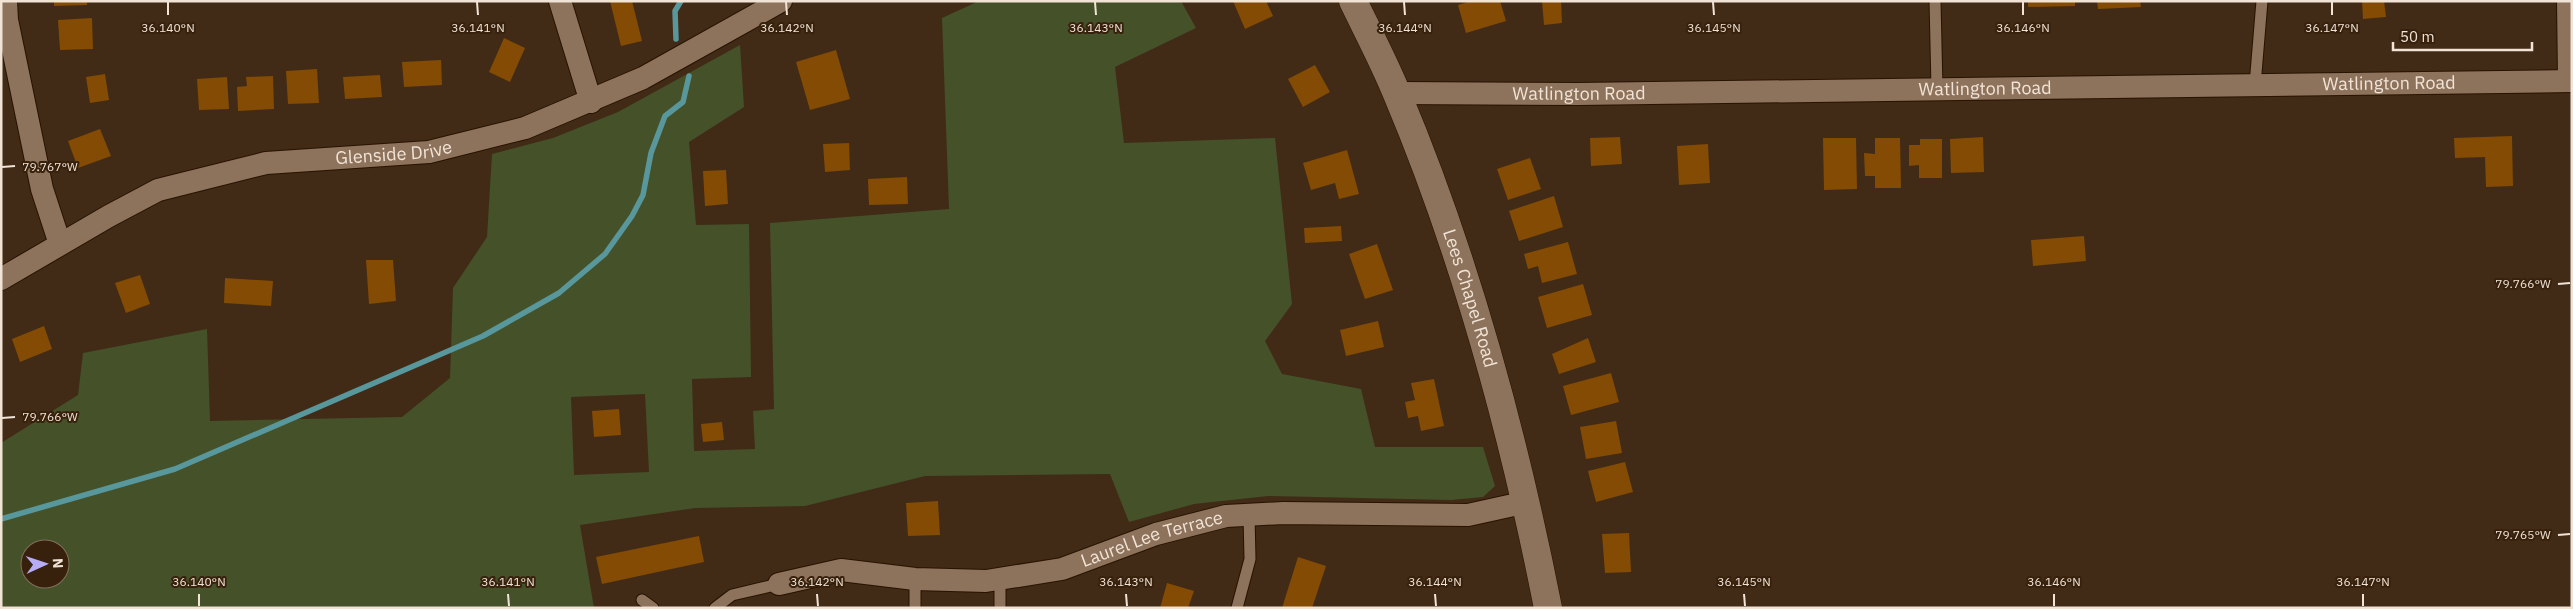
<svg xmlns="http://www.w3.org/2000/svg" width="2573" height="609" font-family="'IBM Plex Sans',sans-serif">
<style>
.green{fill:#455129;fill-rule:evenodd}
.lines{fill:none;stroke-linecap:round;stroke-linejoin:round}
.stream{stroke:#58979c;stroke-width:5.5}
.building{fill:#834b04}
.service-casing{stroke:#271301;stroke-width:13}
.minor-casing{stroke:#271301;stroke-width:24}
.secondary-casing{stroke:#271301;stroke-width:29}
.service{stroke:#8d725c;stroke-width:11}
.minor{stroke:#8d725c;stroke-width:22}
.secondary{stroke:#8d725c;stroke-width:28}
.ticks{fill:none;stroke:#f1e3d6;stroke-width:2}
.labels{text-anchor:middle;stroke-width:4;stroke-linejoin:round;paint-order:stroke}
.street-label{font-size:18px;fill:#f1e3d6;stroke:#37210c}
.ticks-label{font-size:12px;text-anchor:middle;fill:#f1e3d6;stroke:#37210c;stroke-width:4;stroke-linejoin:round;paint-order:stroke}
</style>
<rect width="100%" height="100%" fill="#412b16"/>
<path class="green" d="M979,1H1181L1196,28L1115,67L1124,143L1275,138L1292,304L1265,341L1282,374L1361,389L1375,447H1483L1495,486L1483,497L1451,500L1268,496L1194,504L1129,522L1110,474L925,476L805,506L695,508L580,525L594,608H1V443L78,395L83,353L207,329L210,421L402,417L450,378L453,288L487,237L492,154L553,138L618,112L740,45L744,107L689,142L696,225L749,224L751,377L692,379L694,451L755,449L753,411L774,409L770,223L949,209L942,18ZM645,394L649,472L574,475L571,397ZM30,549H60V579H30Z"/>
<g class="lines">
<g class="stream">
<polyline points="676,39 675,11 681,1"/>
<polyline points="1,519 175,469 483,336 559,293 605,254 632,216 643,195 651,153 665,116 683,102 689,76"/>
</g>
</g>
<g class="building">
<polygon points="54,1 87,1 87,5 54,6"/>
<polygon points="610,1 632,1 642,41 621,46"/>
<polygon points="1233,1 1266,1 1273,16 1245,29"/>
<polygon points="1471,1 1500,1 1506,21 1466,33 1458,5"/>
<polygon points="1542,1 1561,1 1562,23 1544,25"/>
<polygon points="2028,1 2075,1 2075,6 2028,7"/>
<polygon points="2097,1 2140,1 2141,7 2098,9"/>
<polygon points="2362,1 2384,1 2386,17 2363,19"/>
<polygon points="92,18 93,49 60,50 58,20"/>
<polygon points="504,38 525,48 510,82 489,72"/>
<polygon points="836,50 850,99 810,110 796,62"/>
<polygon points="441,60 442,85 404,87 402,62"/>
<polygon points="1315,65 1330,92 1303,107 1288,79"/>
<polygon points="317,69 319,103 288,104 286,71"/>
<polygon points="105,74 109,100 90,103 86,77"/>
<polygon points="380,75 382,97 345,99 343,77"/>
<polygon points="273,76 274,109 238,111 237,87 247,86 246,77"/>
<polygon points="227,77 229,109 199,110 197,79"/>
<polygon points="100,129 111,156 78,168 68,141"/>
<polygon points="2512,136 2513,186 2486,187 2485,157 2455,158 2454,138"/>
<polygon points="1620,137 1622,164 1591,166 1590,138"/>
<polygon points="1983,137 1984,172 1951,173 1950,139"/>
<polygon points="1823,138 1856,138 1857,189 1824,190"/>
<polygon points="1875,138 1900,138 1901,188 1875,188 1875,176 1865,176 1864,153 1875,154"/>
<polygon points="1920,139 1942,139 1942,178 1919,178 1919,165 1909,166 1909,145 1920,145"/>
<polygon points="849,143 850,170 825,172 823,144"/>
<polygon points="1708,144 1710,183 1679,185 1677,146"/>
<polygon points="1347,150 1359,194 1339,199 1335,183 1311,190 1303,163"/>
<polygon points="1530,158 1541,189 1508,200 1497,169"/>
<polygon points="726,170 728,204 705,206 703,171"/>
<polygon points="907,177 908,204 869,205 868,179"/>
<polygon points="1554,196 1563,227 1519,241 1509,211"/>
<polygon points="1341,226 1342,241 1305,243 1304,228"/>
<polygon points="2084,236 2086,261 2033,266 2031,240"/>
<polygon points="1568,242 1577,274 1542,283 1538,266 1528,269 1524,254"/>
<polygon points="1377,244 1393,290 1365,299 1349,254"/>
<polygon points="366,260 393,260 396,301 369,304"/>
<polygon points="140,275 150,304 126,313 115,283"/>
<polygon points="225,278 273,281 271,306 224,303"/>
<polygon points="1583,284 1592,315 1547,328 1538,297"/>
<polygon points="1378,321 1384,347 1346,356 1340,330"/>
<polygon points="44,326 52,349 20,362 12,339"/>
<polygon points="1588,338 1596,362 1559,374 1552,354"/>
<polygon points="1611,373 1619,402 1571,415 1563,386"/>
<polygon points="1434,379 1444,426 1421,431 1418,416 1408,418 1405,402 1415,400 1411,383"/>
<polygon points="619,409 621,435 594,437 592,411"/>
<polygon points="1616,421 1622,453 1586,459 1580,427"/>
<polygon points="722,422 724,440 703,442 701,424"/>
<polygon points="1625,462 1633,492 1596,502 1588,471"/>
<polygon points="938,501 940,535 908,536 906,503"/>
<polygon points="1629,533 1631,572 1605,573 1602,534"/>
<polygon points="699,536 704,562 602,584 596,557"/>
<polygon points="1298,557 1326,566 1312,608 1282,608"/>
<polygon points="1167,583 1194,591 1188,608 1160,608"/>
</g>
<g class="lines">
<defs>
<g id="service">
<polyline points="1935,1 1937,89"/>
<polyline points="2255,85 2262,1"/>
<polyline points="1000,578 1000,608"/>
<polyline points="642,600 653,608"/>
<polyline points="715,608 732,595 779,584"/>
<polyline points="915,608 915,579"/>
<polyline points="1237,608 1250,559 1249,515"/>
</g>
<g id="minor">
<polyline points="6,1 7,20 42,189 60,244"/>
<polyline points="560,1 591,102"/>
<polyline points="2568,1 2569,81"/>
<path id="s1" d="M1397,93L1578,94L2572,81"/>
<path id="s2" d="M1,279L109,216L158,190L266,163L429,152L525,128L643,78L781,1"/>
<path id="s3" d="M779,584L841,570L915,579L986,581L1062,569L1156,534L1226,516L1283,513L1468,515L1527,502"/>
</g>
<g id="secondary">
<path id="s4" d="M1353,1C1368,32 1384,62 1397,94C1465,255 1514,436 1548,608"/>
</g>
</defs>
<use href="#service" class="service-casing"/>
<use href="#minor" class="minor-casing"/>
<use href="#secondary" class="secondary-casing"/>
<use href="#service" class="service"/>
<use href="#minor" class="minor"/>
<use href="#secondary" class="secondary"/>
</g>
<path class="ticks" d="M168,2V15M477,2L478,15M786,2L787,15M1095,2L1096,15M1404,2L1405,15M1713,2L1714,15M2023,2V15M2332,2V15M2,167L15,166M2558,284L2570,283M2,418L15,417M2558,535L2570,534M199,594V606M508,594L509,606M817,594L818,606M1126,594L1127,606M1435,594L1436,606M1744,594L1745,606M2054,594V606M2363,594V606"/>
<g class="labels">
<g class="street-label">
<text dy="6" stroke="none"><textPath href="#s1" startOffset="992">Watlington Road</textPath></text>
<text dy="6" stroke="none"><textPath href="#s1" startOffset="588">Watlington Road</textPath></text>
<text dy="6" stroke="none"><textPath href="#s1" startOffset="182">Watlington Road</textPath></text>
<text dy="6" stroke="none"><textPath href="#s2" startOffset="420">Glenside Drive</textPath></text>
<text dy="6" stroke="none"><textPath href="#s4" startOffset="320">Lees Chapel Road</textPath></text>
<text dy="6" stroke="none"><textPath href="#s3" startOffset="381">Laurel Lee Terrace</textPath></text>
</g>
</g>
<g class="ticks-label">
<text x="168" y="32">36.140°N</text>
<text x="478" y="32">36.141°N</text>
<text x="787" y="32">36.142°N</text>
<text x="1096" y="32">36.143°N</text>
<text x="1405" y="32">36.144°N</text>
<text x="1714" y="32">36.145°N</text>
<text x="2023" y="32">36.146°N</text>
<text x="2332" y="32">36.147°N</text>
<text x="50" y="171">79.767°W</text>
<text x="2523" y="288">79.766°W</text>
<text x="50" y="421">79.766°W</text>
<text x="2523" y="539">79.765°W</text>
<text x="199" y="586">36.140°N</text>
<text x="508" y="586">36.141°N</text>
<text x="817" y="586">36.142°N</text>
<text x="1126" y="586">36.143°N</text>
<text x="1435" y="586">36.144°N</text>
<text x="1744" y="586">36.145°N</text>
<text x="2054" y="586">36.146°N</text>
<text x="2363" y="586">36.147°N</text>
</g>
<rect width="2573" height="609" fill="none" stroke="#f1e3d6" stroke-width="5"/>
<g transform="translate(45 564) rotate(87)"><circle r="24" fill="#37210c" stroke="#816f5d"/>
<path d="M0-4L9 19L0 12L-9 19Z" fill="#b6acf8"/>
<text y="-8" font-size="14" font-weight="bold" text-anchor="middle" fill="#f1e3d6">N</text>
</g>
<path d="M2393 42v8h139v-8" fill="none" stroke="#f1e3d6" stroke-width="2.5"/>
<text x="2400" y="42" font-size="15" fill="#f1e3d6" stroke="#37210c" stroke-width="4" paint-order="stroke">50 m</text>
</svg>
